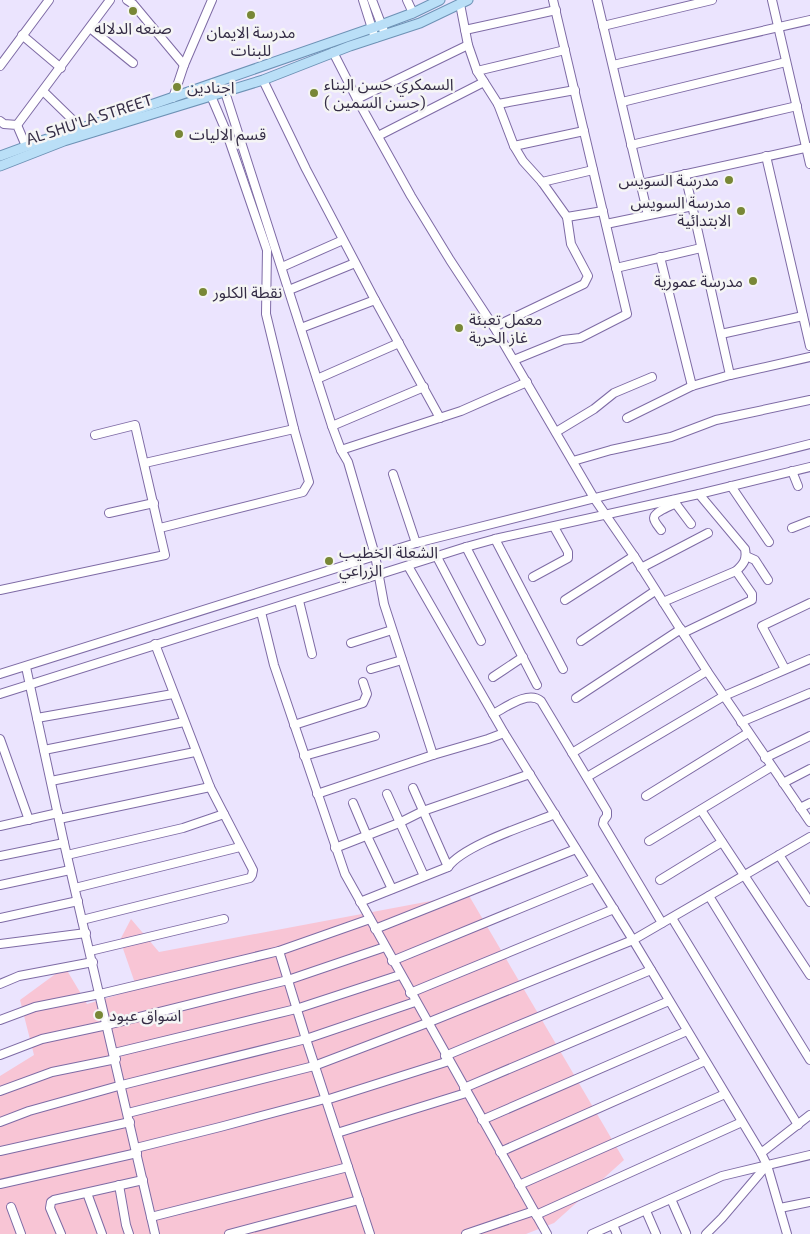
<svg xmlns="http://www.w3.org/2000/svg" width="810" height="1234" font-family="'Exo 2','Noto Sans Arabic',sans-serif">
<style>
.green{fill:#f8c5d5}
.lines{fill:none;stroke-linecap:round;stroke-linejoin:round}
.minor-casing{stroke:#7e6ba5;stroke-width:10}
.major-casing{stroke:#6d92b5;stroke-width:11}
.minor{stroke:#fff;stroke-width:8}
.major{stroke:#badff7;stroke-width:9}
.poi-dot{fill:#788736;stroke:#f5f5f5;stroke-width:2}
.labels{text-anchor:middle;stroke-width:5;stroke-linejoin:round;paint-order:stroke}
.poi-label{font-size:16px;fill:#342c45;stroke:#f5f5f5;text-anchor:start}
.street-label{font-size:16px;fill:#342c45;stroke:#f5f5f5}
</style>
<rect width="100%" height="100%" fill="#ebe4fe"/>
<polygon class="green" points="468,894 624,1160 554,1223 526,1234 0,1234 0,1076 34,1055 20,1000 65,967 87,1004 137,989 120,940 131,919 159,952"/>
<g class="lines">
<defs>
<g id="minor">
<polyline points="127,0 133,4 184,65"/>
<polyline points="363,0 375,38"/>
<polyline points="372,0 385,34"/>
<polyline points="407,0 413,13"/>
<polyline points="597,0 648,215"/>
<polyline points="772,0 810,164"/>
<polyline points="460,4 468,45 477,71 498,104 514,146 523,161 542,182 567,217 571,244 588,276 584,284 494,327"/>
<polyline points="603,26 712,0"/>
<polyline points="90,28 133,63"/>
<polyline points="465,30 556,10"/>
<polyline points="22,35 61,68"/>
<polyline points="333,52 357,99 411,196 450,260 494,327 594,498 634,556 707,671 810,822"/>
<polyline points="613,65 810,20"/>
<polyline points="0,66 49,0"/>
<polyline points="477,71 565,50"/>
<polyline points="263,80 306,169 375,300 440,418"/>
<polyline points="43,91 81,128"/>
<polyline points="225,92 332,426 341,450 348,462 375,555 384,604 433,755 488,739 504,733"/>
<polyline points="173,98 184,65 212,0"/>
<polyline points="357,99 468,45"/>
<polyline points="622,102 786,62"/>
<polyline points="498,104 575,90"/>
<polyline points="0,121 4,124 17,125 26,146"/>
<polyline points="17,125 110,0"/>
<polyline points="378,136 484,82"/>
<polyline points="631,145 797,106"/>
<polyline points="514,146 584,131"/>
<polyline points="766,156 810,346"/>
<polyline points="685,174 730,375"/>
<polyline points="542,182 593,170"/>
<polyline points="641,184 810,147"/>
<polyline points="567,217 603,211"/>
<polyline points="606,224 693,206"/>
<polyline points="660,257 692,386"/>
<polyline points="282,267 343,240"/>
<polyline points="616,268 701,248"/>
<polyline points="289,290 355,263"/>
<polyline points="301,328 375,300"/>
<polyline points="721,334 803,316"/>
<polyline points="514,360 563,340 580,338 627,314 553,0"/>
<polyline points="317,379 399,343"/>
<polyline points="627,418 692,386 730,375 810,357"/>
<polyline points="332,426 424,387"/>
<polyline points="556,432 594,409 614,393 652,377"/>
<polyline points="341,450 461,411 527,382"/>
<polyline points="573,461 611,450 671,437 716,420 810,400"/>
<polyline points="145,463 294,429"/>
<polyline points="792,471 798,486"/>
<polyline points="393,474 416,543"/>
<polyline points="731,486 769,542"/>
<polyline points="673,500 691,524"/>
<polyline points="109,513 154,503"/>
<polyline points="160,528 303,492 309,482 294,429 266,314 267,250 226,131 211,96"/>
<polyline points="792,528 810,521"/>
<path d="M661,530C659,527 654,522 654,518C654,512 671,506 676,503"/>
<polyline points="495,539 563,669"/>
<polyline points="466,547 537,685"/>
<polyline points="746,556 755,560 768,580"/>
<polyline points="437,557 481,641"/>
<polyline points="408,566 504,733 633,940 761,1153 767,1165 787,1234"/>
<polyline points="641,568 708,533"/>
<polyline points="533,577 568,558 568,552 554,527"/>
<polyline points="0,590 165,555 135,425 95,435"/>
<polyline points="565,600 634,556"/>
<polyline points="299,601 312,654"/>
<path d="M663,602L736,571C744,564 747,559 745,549L699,494"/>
<polyline points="261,612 274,665 345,874 547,1234"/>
<polyline points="683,633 752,600 752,594 736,571"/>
<polyline points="581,641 655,591"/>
<polyline points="351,643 392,630"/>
<polyline points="26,667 64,843 155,1234"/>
<polyline points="371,669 402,660"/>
<polyline points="785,669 762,626 810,603"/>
<polyline points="0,674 416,543 810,444"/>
<polyline points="493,677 523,657"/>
<polyline points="0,694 466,547 495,539 699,494 810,467"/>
<polyline points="576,698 681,629"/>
<path d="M493,714C505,708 528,690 541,701L607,811V816L604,820L603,824L662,923"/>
<polyline points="37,718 173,694"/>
<polyline points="741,722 810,693"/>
<polyline points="294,725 363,703 367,694 363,682"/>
<polyline points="0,739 29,820"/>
<polyline points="44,750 184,722"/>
<polyline points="572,753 707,671"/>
<polyline points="304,756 375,736"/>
<polyline points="765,758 810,736"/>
<polyline points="587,777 724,696 810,659"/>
<polyline points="51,781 195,752"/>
<polyline points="783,783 810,769"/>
<polyline points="413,788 448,867"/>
<polyline points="317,794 433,755"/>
<polyline points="387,794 424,876"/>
<polyline points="646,796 748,733"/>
<polyline points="353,803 367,836 392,889"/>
<polyline points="800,808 810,803"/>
<polyline points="701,810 810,975"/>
<polyline points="59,819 210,787"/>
<polyline points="0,826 58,813"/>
<polyline points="649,841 771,767"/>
<polyline points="335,848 399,823 423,811 530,774"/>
<polyline points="67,855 183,828 224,814"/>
<polyline points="779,855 810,902"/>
<polyline points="0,856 64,843"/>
<polyline points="660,880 722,842"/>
<polyline points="0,885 70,870"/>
<polyline points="75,888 240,847"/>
<polyline points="709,896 810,1060"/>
<path d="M360,902L448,867C464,845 528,825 555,814"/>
<polyline points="0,918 78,901"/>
<polyline points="672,918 798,1125"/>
<polyline points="82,920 250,878 252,875 253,870 210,787 155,644"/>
<polyline points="375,929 576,849"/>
<polyline points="0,944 86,933"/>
<polyline points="90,951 224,919"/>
<polyline points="279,951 306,1039 370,1234"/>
<polyline points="392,961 594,878"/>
<polyline points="0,984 19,976 93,962"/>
<polyline points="410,993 614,909"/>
<polyline points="0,1020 35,1007 100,994 279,951 370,919"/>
<polyline points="114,1053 296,1009 400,975"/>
<polyline points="0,1055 42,1039 107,1025 288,980 385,947"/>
<polyline points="445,1056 651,970"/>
<polyline points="464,1088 669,1001"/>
<polyline points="0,1091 52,1072 116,1059"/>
<polyline points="326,1100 449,1061"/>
<polyline points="128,1113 314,1066 427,1023 633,940 810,837"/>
<polyline points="482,1120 687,1031"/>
<polyline points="0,1122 29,1111 122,1085 306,1039 415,1002"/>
<polyline points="337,1133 466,1093"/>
<polyline points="136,1148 220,1127 325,1099"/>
<polyline points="0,1151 130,1122"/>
<polyline points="500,1152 705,1061"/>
<polyline points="761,1153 810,1115"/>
<polyline points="0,1184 137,1153"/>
<polyline points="119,1185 126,1225 129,1234"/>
<polyline points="519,1185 725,1094"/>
<polyline points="87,1193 102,1234"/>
<polyline points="671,1199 686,1233"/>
<polyline points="11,1207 21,1234"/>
<polyline points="780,1208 810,1202"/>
<polyline points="646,1211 656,1234"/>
<polyline points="536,1215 742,1122"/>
<polyline points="151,1217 348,1167"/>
<polyline points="613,1225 617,1234"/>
<polyline points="61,1234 50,1208 51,1202 54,1200 143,1180"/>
<polyline points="229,1234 359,1200"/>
<polyline points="466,1234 534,1211"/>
<polyline points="592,1234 722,1176 810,1155"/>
<polyline points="706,1234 722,1218 767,1165"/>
</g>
<g id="major">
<polyline points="0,156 44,140 119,116 381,25 413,13 440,0"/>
<polyline points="0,166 64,141 263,80 350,46 420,23 468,0"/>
</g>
</defs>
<use href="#minor" class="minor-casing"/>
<use href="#major" class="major-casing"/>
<use href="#minor" class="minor"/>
<use href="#major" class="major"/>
</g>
<g class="poi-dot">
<circle cx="133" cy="11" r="5"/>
<circle cx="251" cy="15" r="5"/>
<circle cx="177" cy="87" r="5"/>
<circle cx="314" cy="93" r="5"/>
<circle cx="179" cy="134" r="5"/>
<circle cx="729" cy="180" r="5"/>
<circle cx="741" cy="211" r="5"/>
<circle cx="753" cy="281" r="5"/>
<circle cx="203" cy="292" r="5"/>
<circle cx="459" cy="328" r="5"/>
<circle cx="329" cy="561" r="5"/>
<circle cx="99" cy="1015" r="5"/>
</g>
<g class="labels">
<g class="poi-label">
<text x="133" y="34" text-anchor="middle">صنعه الدلاله</text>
<text x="251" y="38" text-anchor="middle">مدرسة الايمان<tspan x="251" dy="18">للبنات</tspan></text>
<text x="324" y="90">السمكري حسن البناء<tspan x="324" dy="18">( حسن السمين)</tspan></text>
<text x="187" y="93">اجنادين</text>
<text x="189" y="140">قسم الاليات</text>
<text x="719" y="186" text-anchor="end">مدرسة السويس</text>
<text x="731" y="208" text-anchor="end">مدرسة السويس<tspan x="731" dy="18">الابتدائية</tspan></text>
<text x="743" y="287" text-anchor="end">مدرسة عمورية</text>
<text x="213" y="298">نقطة الكلور</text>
<text x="469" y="325">معمل تعبئة<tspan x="469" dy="18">غاز الحرية</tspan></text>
<text x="339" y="558">الشعلة الخطيب<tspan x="339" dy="18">الزراعي</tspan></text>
<text x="109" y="1021">اسواق عبود</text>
</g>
<g class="street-label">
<text transform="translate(89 119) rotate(-18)" y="6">AL SHU'LA STREET</text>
</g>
</g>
</svg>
